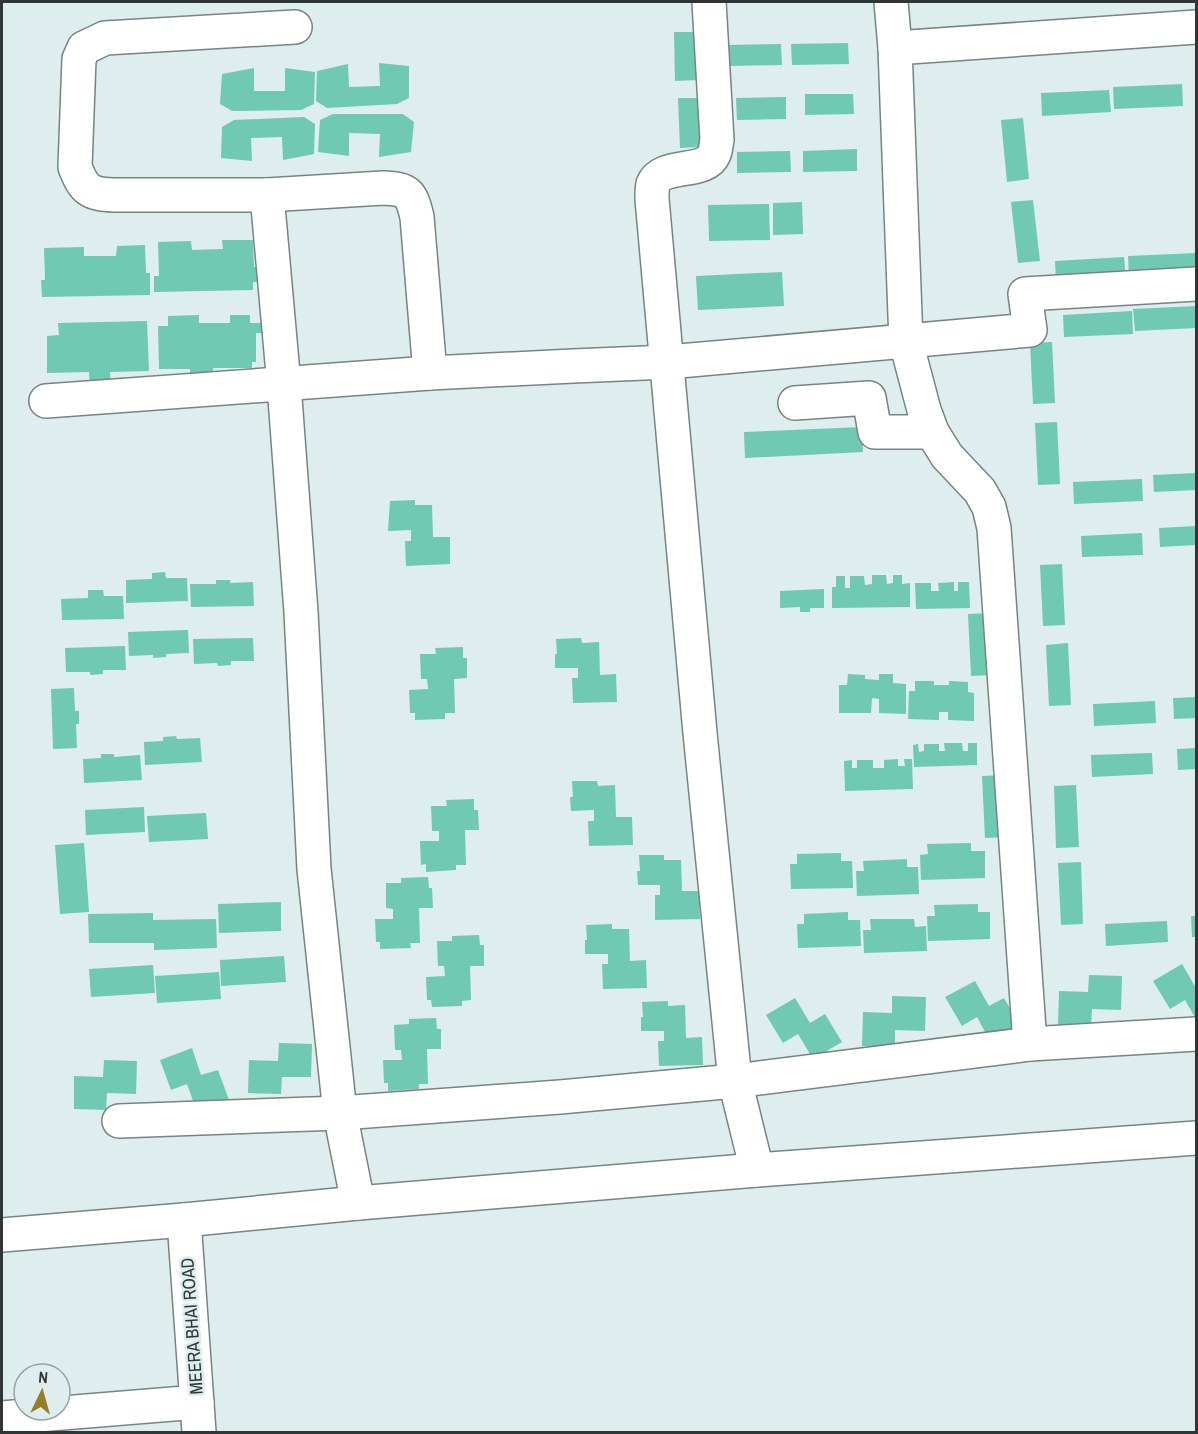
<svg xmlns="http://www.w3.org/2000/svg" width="1198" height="1434" font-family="'Archivo Narrow',sans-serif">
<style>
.building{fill:#70c9b3}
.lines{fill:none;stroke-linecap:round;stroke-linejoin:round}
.minor-casing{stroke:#768484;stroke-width:36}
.minor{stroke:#fff;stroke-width:33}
.labels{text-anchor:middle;stroke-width:5;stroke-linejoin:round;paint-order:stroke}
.street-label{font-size:18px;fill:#303636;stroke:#deeded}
</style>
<rect width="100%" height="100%" fill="#deeded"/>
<g class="building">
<polygon points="674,32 697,32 698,80 675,81"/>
<polygon points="848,43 849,64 792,65 791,44"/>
<polygon points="781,44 782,65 729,66 729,45"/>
<polygon points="379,63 409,66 409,98 397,104 327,108 316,101 317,71 348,64 349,87 380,86"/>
<polygon points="254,68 254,91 285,91 285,68 315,72 314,104 301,110 232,111 220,104 222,74"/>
<polygon points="1182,84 1183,106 1114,109 1113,87"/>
<polygon points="1109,90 1111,112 1042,116 1041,93"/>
<polygon points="805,94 853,94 854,114 805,115"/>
<polygon points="786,97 786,119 737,120 736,98"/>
<polygon points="678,98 700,98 701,147 680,148"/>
<polygon points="333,114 403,114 414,122 411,152 379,157 380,134 349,133 349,156 318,152 320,120"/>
<polygon points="304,117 315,124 314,154 283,160 282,137 251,138 252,161 221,158 222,127 234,120"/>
<polygon points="1023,118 1029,179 1007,182 1001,120"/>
<polygon points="857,149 857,171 803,172 803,151"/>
<polygon points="790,151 791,172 737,173 737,152"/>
<polygon points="1033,200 1040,261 1018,263 1011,202"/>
<polygon points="802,202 803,234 773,235 773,203"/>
<polygon points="769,204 770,240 709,241 708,205"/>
<polygon points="222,240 253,240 254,267 259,267 259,282 253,282 253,290 154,292 154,276 159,276 158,242 191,241 192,250 223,249"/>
<polygon points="145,245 146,273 150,273 150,295 42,297 41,280 45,280 44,248 84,247 84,256 116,256 117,246"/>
<polygon points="1196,253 1196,275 1129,278 1128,256"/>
<polygon points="1124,257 1126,280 1056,283 1055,261"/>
<polygon points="782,272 784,306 698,310 696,276"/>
<polygon points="1196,306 1196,328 1135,331 1133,309"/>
<polygon points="1132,311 1133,334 1064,337 1063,315"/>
<polygon points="199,315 199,323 230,323 230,315 250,315 250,323 262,323 262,333 256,333 256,362 252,362 252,368 213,368 213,384 190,384 190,369 159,369 158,326 168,326 168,316"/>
<polygon points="147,321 149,371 110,372 111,389 90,390 89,372 47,373 47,336 59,335 58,323"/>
<polygon points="1052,342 1055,403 1033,404 1030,343"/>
<polygon points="1057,422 1060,484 1038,485 1035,423"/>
<polygon points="862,427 863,452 745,458 744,432"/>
<polygon points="1196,473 1196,490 1154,492 1153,475"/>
<polygon points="1142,479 1143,501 1074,504 1073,482"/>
<polygon points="415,500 415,505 432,505 433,537 450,537 450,564 406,566 405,541 411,541 411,530 388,531 390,501"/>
<polygon points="1196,526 1196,545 1160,547 1159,528"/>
<polygon points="1142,533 1143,555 1082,557 1081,536"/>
<polygon points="1062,564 1065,625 1043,626 1040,565"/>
<polygon points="165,572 166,578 187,578 188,601 126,603 126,580 152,579 152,573"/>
<polygon points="872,575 886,575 887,584 893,583 893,575 902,575 902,584 910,583 910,607 832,608 832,587 836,587 836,576 845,576 845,588 850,588 850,576 864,576 865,585 872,584"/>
<polygon points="216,580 230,580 230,583 253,582 254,606 191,607 190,584 216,584"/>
<polygon points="954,582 954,591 958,591 958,582 969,582 970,608 916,609 915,583 931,583 931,591 939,591 938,583"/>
<polygon points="824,589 824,608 810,608 810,612 800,612 800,607 780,608 780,591"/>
<polygon points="88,590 103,590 104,596 123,596 124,619 62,620 61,599 88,598"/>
<polygon points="991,613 993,675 971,676 968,614"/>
<polygon points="188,630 189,653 166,654 166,657 153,658 153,655 129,656 128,632"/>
<polygon points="253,638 254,661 231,661 231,665 218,666 217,663 194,664 193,639"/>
<polygon points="581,638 582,643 599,642 600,675 616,674 617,702 573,703 572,678 578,678 578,668 555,668 555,654 557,654 556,639"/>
<polygon points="1068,643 1071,705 1049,706 1046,645"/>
<polygon points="125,646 126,670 103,670 103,674 90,675 90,672 66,672 65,648"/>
<polygon points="463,647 463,658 467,658 467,678 454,679 455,713 445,713 445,719 415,720 415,713 410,713 409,690 428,689 427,679 421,679 420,654 436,654 435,648"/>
<polygon points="848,674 865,675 865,679 879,680 879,674 893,674 893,683 906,684 906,714 879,713 879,699 872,698 871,713 839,713 839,685 847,685"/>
<polygon points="915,681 934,681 934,685 949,685 949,681 968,682 968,692 974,693 974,721 948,720 948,712 939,712 939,720 908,719 909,691 915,691"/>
<polygon points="74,688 75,711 79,711 79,724 76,724 77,748 53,749 51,689"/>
<polygon points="1196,697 1196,718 1174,719 1173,698"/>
<polygon points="1155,701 1156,723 1094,726 1093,704"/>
<polygon points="176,736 177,739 200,738 202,762 145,765 144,742 163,741 163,737"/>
<polygon points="944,743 962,743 963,751 968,751 968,743 977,743 977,765 914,767 913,745 918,744 919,752 924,751 924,744 939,744 939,751 945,751"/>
<polygon points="1196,748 1196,769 1178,770 1177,749"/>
<polygon points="1152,753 1153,774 1092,777 1091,755"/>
<polygon points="101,754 114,754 114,757 140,755 142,780 84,783 83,759 101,758"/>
<polygon points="898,759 898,766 905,766 904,759 912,759 913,789 845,791 844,761 852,760 852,768 857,768 857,760 873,760 873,768 884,768 884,760"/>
<polygon points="1004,775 1008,837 985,838 982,776"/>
<polygon points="572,781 597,781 598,786 615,785 616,817 632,817 633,845 589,846 588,821 594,821 594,810 571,811 570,797 573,797"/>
<polygon points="1076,785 1079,847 1056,848 1054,786"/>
<polygon points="474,799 474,810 478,810 479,830 465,830 466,865 456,865 456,870 426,872 426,864 421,865 420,841 439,841 439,831 432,831 431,806 447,806 446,800"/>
<polygon points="144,807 145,832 86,835 85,810"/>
<polygon points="206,813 208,839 149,842 147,816"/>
<polygon points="84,843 89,912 60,914 55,845"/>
<polygon points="971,843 971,851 985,851 985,878 921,880 920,855 928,854 927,844"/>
<polygon points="841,853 841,861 852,861 853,888 791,889 790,864 797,864 797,854"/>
<polygon points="639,855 664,855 664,860 681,860 682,891 699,891 700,919 655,920 655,895 660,895 660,885 638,885 637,871 640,871"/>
<polygon points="907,859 907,867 918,867 919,894 857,896 856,871 864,871 863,861"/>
<polygon points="1081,862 1083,924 1061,925 1058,863"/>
<polygon points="428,877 429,888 432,888 433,908 419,908 420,943 410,943 411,948 380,949 380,942 376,942 375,919 393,919 393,909 386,908 386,883 401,883 401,878"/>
<polygon points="281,902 281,931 219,933 218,904"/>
<polygon points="978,904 978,912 990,912 990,939 928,941 927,916 935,916 934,905"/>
<polygon points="848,912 848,920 860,920 861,946 798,948 797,924 804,924 804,914"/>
<polygon points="153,913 153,920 216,919 217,948 154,950 154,943 89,943 88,914"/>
<polygon points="1191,916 1196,916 1196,937 1192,937"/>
<polygon points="870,919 914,919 915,927 926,926 927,951 864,953 863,930 871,930"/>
<polygon points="1167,921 1168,942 1106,946 1105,924"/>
<polygon points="612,924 612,929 629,929 630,961 646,960 647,988 603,989 602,964 608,964 608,954 585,954 585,940 587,940 586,925"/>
<polygon points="479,935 480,945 484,945 484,966 470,966 471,1000 462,1001 462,1006 432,1007 431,1000 427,1000 426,977 445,976 444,966 438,966 437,941 452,941 452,936"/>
<polygon points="284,956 286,982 221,986 220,960"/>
<polygon points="1182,964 1196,988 1196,1019 1185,1000 1170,1009 1153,981"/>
<polygon points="153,965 155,993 91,997 89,969"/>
<polygon points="219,972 221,999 157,1003 155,976"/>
<polygon points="1089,975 1122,976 1121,1010 1092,1009 1091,1026 1058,1025 1059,991 1088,992"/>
<polygon points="975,981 989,1006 1004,998 1020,1026 991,1043 977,1017 962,1026 945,997"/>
<polygon points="892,996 926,997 925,1031 895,1030 895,1047 862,1046 863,1012 892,1013"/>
<polygon points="795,998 810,1023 825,1014 842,1042 813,1059 798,1034 783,1043 766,1015"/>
<polygon points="668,1001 668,1006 685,1005 686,1038 702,1037 703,1065 659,1066 658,1041 664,1041 664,1031 641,1031 641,1017 643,1017 642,1002"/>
<polygon points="436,1018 437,1029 441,1029 441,1049 427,1049 428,1084 419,1084 419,1089 388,1091 388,1083 384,1083 383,1060 402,1060 401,1050 395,1050 394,1025 409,1024 409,1019"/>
<polygon points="279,1043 312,1044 311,1077 282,1077 281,1094 248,1093 249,1060 278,1061"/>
<polygon points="192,1048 201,1075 218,1070 229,1100 197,1112 187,1084 171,1090 160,1060"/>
<polygon points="104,1060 137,1061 136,1094 107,1093 106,1110 74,1109 74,1076 103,1077"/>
</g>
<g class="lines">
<defs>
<g id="minor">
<path d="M709,2L717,140C716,144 716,150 714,154C706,175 662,162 653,184C652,188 652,194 652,199L700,733L735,1081L757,1170"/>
<polyline points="891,2 895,48 906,342 924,410 932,432 947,456 980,491 989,507 994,528 1030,1044"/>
<path d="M295,27L105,38L84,48L79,59L75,167C84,190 89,194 114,195H267L383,188C409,189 411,193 417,217L430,373"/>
<polyline points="895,48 1196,27"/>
<polyline points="267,195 284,385 301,612 314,869 340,1113 358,1203"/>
<polyline points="46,401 430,373 573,366 668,362 1030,330 1025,294 1196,284"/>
<polyline points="795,403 869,398 875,432 932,432"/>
<polyline points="119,1121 340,1113 560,1097 735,1081 1030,1044 1196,1034"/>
<polyline points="184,1220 199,1432"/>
<polyline points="2,1235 184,1220 358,1203 757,1170 1196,1138"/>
<polyline points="2,1418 197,1402"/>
</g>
</defs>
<use href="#minor" class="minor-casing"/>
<use href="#minor" class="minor"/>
</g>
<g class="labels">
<g class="street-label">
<text transform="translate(192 1326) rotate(-94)" y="6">MEERA BHAI ROAD</text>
</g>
</g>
<rect width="1198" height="1434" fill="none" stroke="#303636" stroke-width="6"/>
<g transform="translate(42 1392) rotate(5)"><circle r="28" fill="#deeded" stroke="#98a4a4" stroke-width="1.5"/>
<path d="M0-4.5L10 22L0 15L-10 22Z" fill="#977d25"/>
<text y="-9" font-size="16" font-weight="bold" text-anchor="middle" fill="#303636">N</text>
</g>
</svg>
